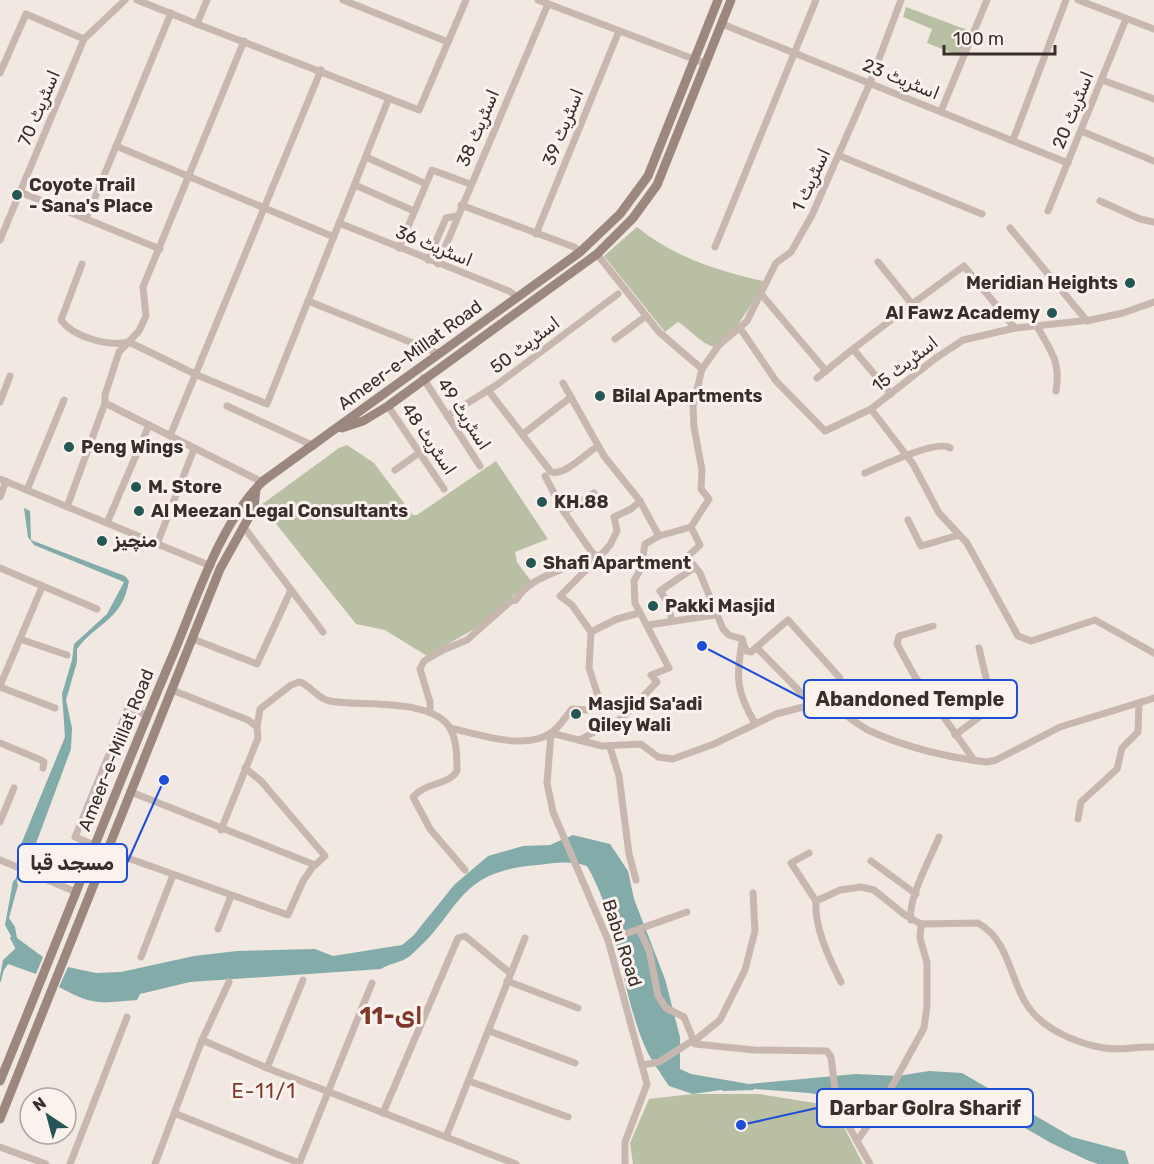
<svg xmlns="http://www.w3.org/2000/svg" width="1154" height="1164" font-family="Rubik,Vazirmatn,sans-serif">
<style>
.green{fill:#b8bfa2}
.water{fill:#83aba9}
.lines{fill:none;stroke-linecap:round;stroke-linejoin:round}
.stream{stroke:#83aba9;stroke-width:2}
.street{stroke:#c8b7ae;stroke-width:7}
.secondary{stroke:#9c877f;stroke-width:9}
.poi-dot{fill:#255554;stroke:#f9f2ed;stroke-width:2}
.labels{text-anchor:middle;stroke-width:6;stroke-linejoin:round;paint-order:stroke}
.street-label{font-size:18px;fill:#382e2b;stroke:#f9f2ed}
.poi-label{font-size:18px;font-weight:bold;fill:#382e2b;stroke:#f9f2ed;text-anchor:start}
.neighbourhood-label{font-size:20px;letter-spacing:1.5px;fill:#7f382c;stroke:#f9f2ed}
.district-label{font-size:24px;font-weight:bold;fill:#7f382c;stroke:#f9f2ed}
.leader{fill:none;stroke:#1d4ed8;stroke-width:2}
.callout-dot{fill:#1d4ed8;stroke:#f9f2ed;stroke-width:2}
.callout{fill:#f9f2ed;stroke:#1d4ed8;stroke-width:2}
.callout-label{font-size:20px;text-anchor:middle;font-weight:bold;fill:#382e2b}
</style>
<rect width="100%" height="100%" fill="#f1e8e1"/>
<g class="green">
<polygon points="906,7 970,31 960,56 927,43 932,29 903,17"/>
<path d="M637,227C677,259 719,271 767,282L732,333L714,347C701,344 690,329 678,322L665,332L604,256Z"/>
<polygon points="347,445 374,463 413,515 417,515 496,461 548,539 515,552 517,562 531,581 476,628 427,656 385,630 356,624 261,505 339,448"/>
<polygon points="693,1094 759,1094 833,1106 863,1164 633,1164 630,1143 649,1099"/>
</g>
<g class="water">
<path d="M24,508L30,511L31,540L125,576L129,581C122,621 98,621 77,649V662L66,700L72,728L71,749L31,857L25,861L17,854L65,737L62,694L72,660L74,644L107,614L124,582L34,545L28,537Z"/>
<path d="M573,835L610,844L628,871L634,899L665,979L680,1037V1069L691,1074L749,1084L856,1074L898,1076L929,1071L962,1073L1072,1137L1125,1151L1129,1164H1098L1089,1161L1051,1143L982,1103L905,1094L886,1097L870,1094L844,1099L809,1093L755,1089L721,1090L693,1094L669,1086C661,1074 651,1060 645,1047C620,988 619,921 587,866C569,860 555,863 537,865C454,872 463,911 410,956C401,963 390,963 381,969L190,982L140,994L137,1000C98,1003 94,1006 59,987L68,967L96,973L121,972L194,956L237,951L315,949L333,956L402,945L413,936L454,885L488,856L523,846L550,845Z"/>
<polygon points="16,879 18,885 9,918 15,927 17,938 43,957 36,974 8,964 0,976 3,960 17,947 5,925 13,881"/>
</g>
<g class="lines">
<g class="stream">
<polyline points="16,881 23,858"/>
<polyline points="11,938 17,949"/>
<polyline points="0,981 3,969"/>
<polyline points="723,1090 753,1089"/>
</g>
<g class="street">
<polyline points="137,0 197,24 207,0"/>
<polyline points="343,0 448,42"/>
<polyline points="538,0 707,64"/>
<polyline points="1078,0 1154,29"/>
<polyline points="197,24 419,110 466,0"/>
<polyline points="722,24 1068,163"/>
<polyline points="0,73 26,14 84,39"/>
<polyline points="1102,80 1154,99"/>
<polyline points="941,111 987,0"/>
<polyline points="1081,131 1154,161"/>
<polyline points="1013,140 1066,0"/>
<polyline points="116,146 334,237"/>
<polyline points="840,156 982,214"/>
<polyline points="366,157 424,183"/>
<polyline points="355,185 414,211"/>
<polyline points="20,192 160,249"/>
<polyline points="1100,201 1140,219 1154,222"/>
<polyline points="461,205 574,247 580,252"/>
<polyline points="1048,211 1126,19"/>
<polyline points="86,219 171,13"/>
<polyline points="339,223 509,291 517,297"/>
<polyline points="1010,228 1087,321"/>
<polyline points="536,234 619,31"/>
<polyline points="0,240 84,39 125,0"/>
<polyline points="715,247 816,0"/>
<polyline points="399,248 432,170 470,184"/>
<polyline points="597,254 659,332 702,369"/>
<polyline points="428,260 446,218 457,216"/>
<polyline points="878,262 912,304 853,349 891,394"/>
<path d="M82,264L61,320C73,337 109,347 129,342L197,375L267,404L389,98"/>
<polyline points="438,264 548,4"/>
<polyline points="761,294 826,371"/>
<polyline points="308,301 440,354"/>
<polyline points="912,304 964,266 1015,328"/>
<path d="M1037,326C1051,352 1061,361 1056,391"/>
<polyline points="740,328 776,381 825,431 871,409 936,358 963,340 1015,328 1091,320 1123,313 1154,302"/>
<polyline points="615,339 646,316"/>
<polyline points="423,378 480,466"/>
<polyline points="817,378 853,349"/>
<polyline points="563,383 604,456 640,501 659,536"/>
<path d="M488,390L551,472C565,476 585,454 598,446"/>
<polyline points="0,402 10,376"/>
<polyline points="105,403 262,482"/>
<polyline points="227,406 314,446"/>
<polyline points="388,406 444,489"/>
<polyline points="871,409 913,464 939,513 967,543 1018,636 1031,641 1095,620 1154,653"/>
<polyline points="447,416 498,384 618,294"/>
<polyline points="523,434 571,397"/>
<polyline points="170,436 321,70"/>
<polyline points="395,470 419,453"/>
<path d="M865,473C881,466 937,439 950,448"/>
<polyline points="545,476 564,512 593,554"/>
<polyline points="0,479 211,566"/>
<polyline points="27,490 64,400"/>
<polyline points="0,497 6,481"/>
<polyline points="67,507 105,403 105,395 119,352 139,331 146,316 143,287 244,41"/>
<polyline points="564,512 594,493"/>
<polyline points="908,520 921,546 959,535"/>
<polyline points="107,523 149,425"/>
<polyline points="243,526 323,632"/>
<polyline points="157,544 194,449"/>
<polyline points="695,567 700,573 723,629 729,635 742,639"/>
<polyline points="0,568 97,609"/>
<polyline points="672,621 667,601 660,591 695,567 687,557 700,545 691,527"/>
<polyline points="648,625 715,615"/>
<polyline points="933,626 899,636 897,644 914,675 974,760"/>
<polyline points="591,632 617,619 639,613"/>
<polyline points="20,639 67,655"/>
<polyline points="193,639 257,664 291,590"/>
<polyline points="742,639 746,651 751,652 788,620 840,678 836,709"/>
<path d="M742,642C736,677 736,692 755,723"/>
<polyline points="757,648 812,704"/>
<polyline points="0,686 42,587"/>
<polyline points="0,687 55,708"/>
<polyline points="172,690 248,720 257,727 258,738 221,830"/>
<path d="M430,711V702L420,669L424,661L443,650L467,640L511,601L516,600C532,573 570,571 593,554L600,556L610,545L617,531L614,517L631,509L640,501"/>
<path d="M257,727L260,709L291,685L299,682C310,684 317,699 330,701C360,707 435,697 451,730C457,742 457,758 457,771C449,785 426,782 413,797L430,829L465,870"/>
<path d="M450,728C478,734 524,751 551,733C559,728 566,716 572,709L587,710L601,705L589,668L591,632L572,605L560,596L606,550"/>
<path d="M551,733L602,746L641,744L658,757L673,759L714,744L776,714L823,702C840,708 854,723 870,731C905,747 949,758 987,762L996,760L1060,727L1154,698"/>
<polyline points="551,733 547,783 553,812 608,940 647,1084 625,1142 625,1164"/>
<polyline points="955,735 993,707 979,648"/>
<polyline points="579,740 622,718 657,682 651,675 669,668 635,603 634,581 641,568 645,544 659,536 691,527 709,499 701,489 702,470 694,427 693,406 702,369 719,345 747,321 776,263 791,252 812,215 870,83 901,0"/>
<polyline points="0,743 41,760 44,762 43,768"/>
<polyline points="610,747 619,776 629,854 636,880"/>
<polyline points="131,792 315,865"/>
<polyline points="1078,819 1081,802 1117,769 1122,748 1138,732 1139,703"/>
<polyline points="0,822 14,788"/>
<polyline points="94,845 75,837 128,708 147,715"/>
<polyline points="108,851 288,915 303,881 312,868 325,856 261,781 245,768"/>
<polyline points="809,853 791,863 816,901"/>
<polyline points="0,860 76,892"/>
<polyline points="871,861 916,894"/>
<path d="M911,920C907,900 931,857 939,837"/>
<polyline points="218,929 231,896"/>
<polyline points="639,929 687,912"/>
<polyline points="608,940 639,929 649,950 658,996 666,1008 684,1017 695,1044 754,1050 827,1051 831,1057 837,1105 857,1141"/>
<polyline points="141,957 173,875"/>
<polyline points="507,981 578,1008"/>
<path d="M841,982C829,958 814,927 816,901L840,890L861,887L874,890L905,915L921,924L978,923C1007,939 1009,973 1024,1000C1038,1027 1074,1043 1104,1048C1121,1051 1137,1046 1154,1047"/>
<polyline points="489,1031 575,1063"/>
<polyline points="202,1040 267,1068 516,1164"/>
<polyline points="693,1042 720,1020 745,970 755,931 753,893"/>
<polyline points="642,1065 659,1062 692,1041"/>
<polyline points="267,1068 303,980"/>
<polyline points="469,1081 568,1117"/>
<polyline points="174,1113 299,1163"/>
<polyline points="383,1113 458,938 465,936 510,973"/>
<polyline points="446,1137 525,938"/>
<polyline points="0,1147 46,1164"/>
<polyline points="70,1164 127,1017"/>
<polyline points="155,1164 202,1040 229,982"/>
<polyline points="299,1164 372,983"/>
<polyline points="870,1164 857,1141 880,1108 924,1028 927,1006 927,963 920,938 921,924"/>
</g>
<g class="secondary">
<polyline points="342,428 363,421 388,406 597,254 633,218 657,185 731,0"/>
<path d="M0,1081C58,940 112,798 172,657C196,601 219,524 263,481L580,252L620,214L648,176L718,0"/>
<polyline points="0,1119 220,569 254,508 256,489"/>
</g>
</g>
<g class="poi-dot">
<circle cx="17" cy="195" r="6"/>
<circle cx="1130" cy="283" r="6"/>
<circle cx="1052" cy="313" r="6"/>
<circle cx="600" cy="396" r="6"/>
<circle cx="69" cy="447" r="6"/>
<circle cx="136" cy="487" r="6"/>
<circle cx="542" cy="502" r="6"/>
<circle cx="139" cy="511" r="6"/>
<circle cx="102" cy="541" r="6"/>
<circle cx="531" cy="563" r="6"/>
<circle cx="653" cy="606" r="6"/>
<circle cx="576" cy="714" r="6"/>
</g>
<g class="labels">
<g class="street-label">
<text transform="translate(901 79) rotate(22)" y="6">اسٹریٹ 23</text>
<text transform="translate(39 108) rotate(-67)" y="6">اسٹریٹ 70</text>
<text transform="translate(1073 110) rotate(-68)" y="6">اسٹریٹ 20</text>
<text transform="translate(563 127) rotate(-68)" y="6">اسٹریٹ 39</text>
<text transform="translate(478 128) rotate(-67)" y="6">اسٹریٹ 38</text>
<text transform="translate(811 180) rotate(-65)" y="6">اسٹریٹ 1</text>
<text transform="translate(434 246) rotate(22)" y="6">اسٹریٹ 36</text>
<text transform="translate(525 345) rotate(-37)" y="6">اسٹریٹ 50</text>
<text transform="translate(410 355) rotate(-36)" y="6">Ameer-e-Millat Road</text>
<text transform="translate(905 364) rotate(-38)" y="6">اسٹریٹ 15</text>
<text transform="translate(464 414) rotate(57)" y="6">اسٹریٹ 49</text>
<text transform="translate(429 439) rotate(56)" y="6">اسٹریٹ 48</text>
<text transform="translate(116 750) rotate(-68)" y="6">Ameer-e-Millat Road</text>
<text transform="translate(622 943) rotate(72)" y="6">Babu Road</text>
</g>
<g class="poi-label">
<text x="29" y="191">Coyote Trail<tspan x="29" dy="21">- Sana's Place</tspan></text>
<text x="1118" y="289" text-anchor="end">Meridian Heights</text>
<text x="1040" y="319" text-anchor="end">Al Fawz Academy</text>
<text x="612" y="402">Bilal Apartments</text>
<text x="81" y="453">Peng Wings</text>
<text x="148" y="493">M. Store</text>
<text x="554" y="508">KH.88</text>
<text x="151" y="517">Al Meezan Legal Consultants</text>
<text x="114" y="547">منچیز</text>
<text x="543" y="569">Shafi Apartment</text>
<text x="665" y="612">Pakki Masjid</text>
<text x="588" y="710">Masjid Sa'adi<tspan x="588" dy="21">Qiley Wali</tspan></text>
</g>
<g class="neighbourhood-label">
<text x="264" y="1098">E-11/1</text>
</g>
<g class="district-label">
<text x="391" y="1024">ای-11</text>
</g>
</g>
<path class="leader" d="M702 646L804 699M164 780L127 863M741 1125L817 1108"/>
<g class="callout-dot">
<circle cx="702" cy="646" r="6"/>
<circle cx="164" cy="780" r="6"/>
<circle cx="741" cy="1125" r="6"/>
</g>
<g class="callout">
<rect x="804" y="680" width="213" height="38" rx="6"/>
<rect x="18" y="844" width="109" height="38" rx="6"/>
<rect x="817" y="1089" width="216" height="38" rx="6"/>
</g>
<g class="callout-label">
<text x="910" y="706">Abandoned Temple</text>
<text x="72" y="870">مسجد قبا</text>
<text x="925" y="1115">Darbar Golra Sharif</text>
</g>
<g transform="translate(48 1116) rotate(324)"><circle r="28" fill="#f9f2ed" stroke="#aca49f" stroke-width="1.5"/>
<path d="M0-4.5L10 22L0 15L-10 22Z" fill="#255554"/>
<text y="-9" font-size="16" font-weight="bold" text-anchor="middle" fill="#382e2b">N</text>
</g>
<path d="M944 45v9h111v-9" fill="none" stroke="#382e2b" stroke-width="3"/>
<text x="953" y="45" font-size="18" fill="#382e2b" stroke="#f9f2ed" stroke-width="4.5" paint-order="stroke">100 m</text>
</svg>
